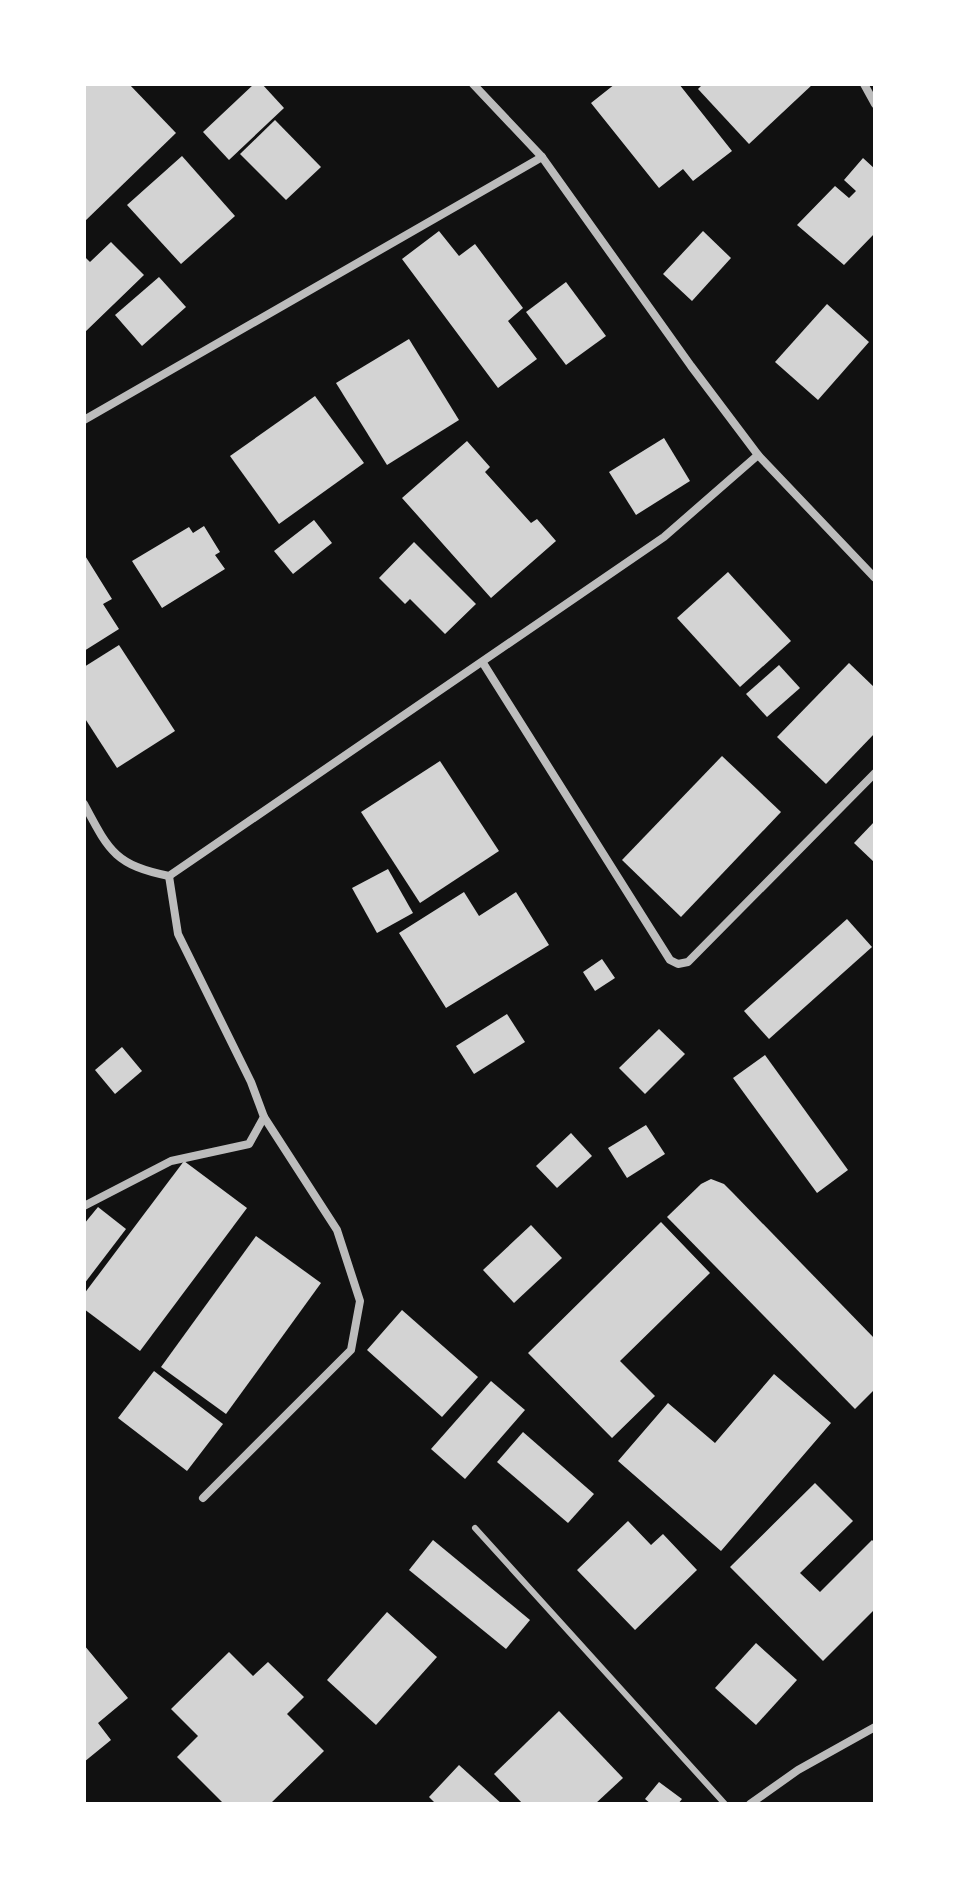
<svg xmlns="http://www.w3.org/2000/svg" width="959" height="1888" font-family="'Asap Condensed',sans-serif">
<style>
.building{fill:#d3d3d3}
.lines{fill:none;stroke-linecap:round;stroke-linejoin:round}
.service{stroke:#bcbcbc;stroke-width:6}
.minor{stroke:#bcbcbc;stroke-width:8}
</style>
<rect width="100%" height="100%" fill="#111"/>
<g class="building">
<polygon points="84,84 129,84 176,133 84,222"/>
<polygon points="254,84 262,84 284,108 229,160 203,132"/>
<polygon points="615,84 679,84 732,151 693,181 683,169 659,188 591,103"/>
<polygon points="703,84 813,84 749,144 698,89"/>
<polygon points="275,120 321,167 286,200 240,154"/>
<polygon points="182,156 235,216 181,264 127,205"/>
<polygon points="863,158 875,169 875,217 873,220 875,233 844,265 797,225 835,186 849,198 856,191 844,180"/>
<polygon points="439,231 459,256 475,244 523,308 508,321 537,359 498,388 402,259"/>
<polygon points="703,231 731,258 692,301 663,274"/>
<polygon points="111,242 144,275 84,333 84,256 90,262"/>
<polygon points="159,277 186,307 142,346 115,315"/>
<polygon points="566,282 606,336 566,365 526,312"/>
<polygon points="827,304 869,342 818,400 775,362"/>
<polygon points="409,339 459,420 387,465 336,383"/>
<polygon points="315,396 364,463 279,524 230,456"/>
<polygon points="664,438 690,481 636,515 609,472"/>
<polygon points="467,441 490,467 485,472 531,523 537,519 556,541 491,598 402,498"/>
<polygon points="314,520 332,543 293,574 274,551"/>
<polygon points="204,526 220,552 215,555 225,569 162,608 132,561 189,527 193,533"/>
<polygon points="414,542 476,604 445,634 410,599 405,604 379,578"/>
<polygon points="84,554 112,599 103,604 119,629 84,651"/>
<polygon points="728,572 791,641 740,687 677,618"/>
<polygon points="119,645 175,731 117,768 84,717 84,667"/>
<polygon points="849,663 875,688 875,733 826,784 777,737"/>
<polygon points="779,665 800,688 767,717 746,694"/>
<polygon points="722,756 781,812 681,917 622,860"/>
<polygon points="440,761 499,851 420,903 361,812"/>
<polygon points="875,821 875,863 854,843"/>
<polygon points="388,869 413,913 377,933 352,888"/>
<polygon points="464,892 479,916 516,892 549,945 446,1008 399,933"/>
<polygon points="847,919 872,947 769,1039 744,1011"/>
<polygon points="602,959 615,978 595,991 583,972"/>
<polygon points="507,1014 525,1042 474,1074 456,1046"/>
<polygon points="659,1029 685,1054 645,1094 619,1068"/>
<polygon points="122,1047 142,1071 115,1094 95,1070"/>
<polygon points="765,1055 848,1170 817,1193 733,1078"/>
<polygon points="646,1125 665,1154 627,1178 608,1148"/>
<polygon points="571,1133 592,1156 557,1188 536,1166"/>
<polygon points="184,1161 247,1208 140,1351 84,1309 84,1294"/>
<polygon points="711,1179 724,1184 732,1192 875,1339 875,1389 855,1409 667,1217 701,1184"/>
<polygon points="98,1207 126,1229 84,1284 84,1224"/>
<polygon points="661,1222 710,1273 620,1361 655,1396 612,1438 528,1353"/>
<polygon points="531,1225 562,1258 514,1303 483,1270"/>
<polygon points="256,1236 321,1283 226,1414 161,1367"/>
<polygon points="402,1310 478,1377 442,1417 367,1350"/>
<polygon points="154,1371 223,1424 187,1471 118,1418"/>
<polygon points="774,1374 831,1423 721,1551 618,1461 668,1403 715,1443"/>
<polygon points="491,1381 525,1410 465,1479 431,1449"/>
<polygon points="523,1432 594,1494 568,1523 497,1462"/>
<polygon points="815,1483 853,1521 800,1573 820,1592 872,1540 875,1543 875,1609 823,1661 730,1567"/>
<polygon points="628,1521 651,1545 663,1534 697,1570 635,1630 577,1570"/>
<polygon points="433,1540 530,1620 506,1649 409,1570"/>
<polygon points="387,1612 437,1657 376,1725 327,1680"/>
<polygon points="756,1643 797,1680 756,1725 715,1688"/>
<polygon points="84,1645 128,1698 98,1723 111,1740 84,1762"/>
<polygon points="229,1652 253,1676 268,1662 304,1697 287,1714 324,1751 270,1804 224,1804 177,1757 198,1736 171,1709"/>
<polygon points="559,1711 623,1778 595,1804 523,1804 494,1774"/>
<polygon points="459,1765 502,1804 436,1804 429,1797"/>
<polygon points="659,1782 682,1799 678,1804 651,1804 645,1799"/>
</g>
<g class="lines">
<polyline class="service" points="475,1528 725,1804"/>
<g class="minor">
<polyline points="473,84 542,157 691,366 758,455 875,578"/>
<polyline points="864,84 875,104"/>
<polyline points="84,420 542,157"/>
<polyline points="483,663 670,960 678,964 688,962 875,773"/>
<path d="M84,804C109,851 115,865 169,876L664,537L758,455"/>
<polyline points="84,1206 171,1161 249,1144 264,1117 251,1082 178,934 169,876"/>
<polyline points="203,1498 351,1350 360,1301 337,1230 264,1117"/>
<polyline points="750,1804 798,1770 875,1727"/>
</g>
</g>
<rect width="959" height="1888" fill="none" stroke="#ffffff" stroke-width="172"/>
</svg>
